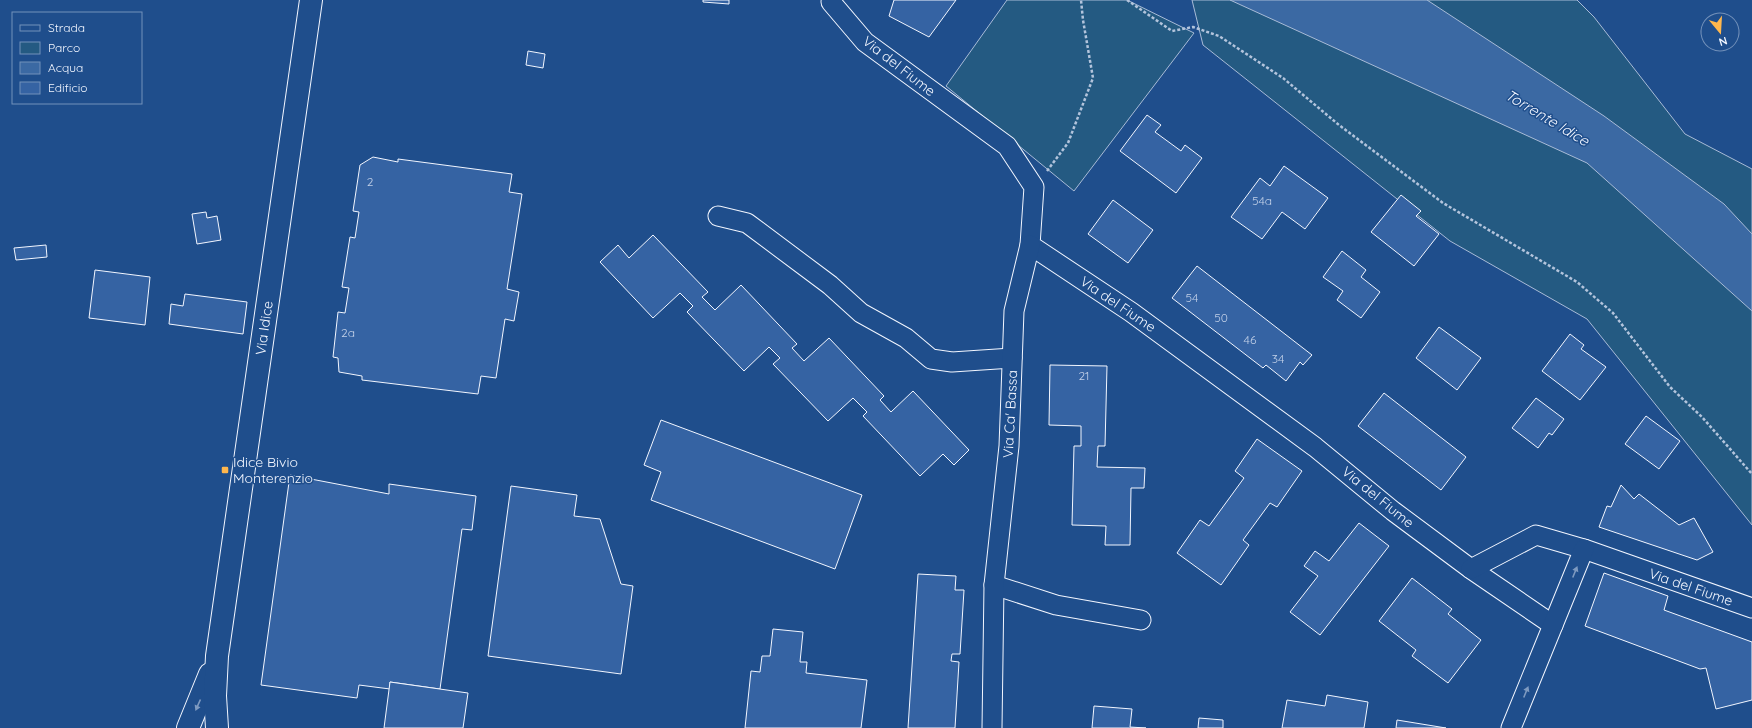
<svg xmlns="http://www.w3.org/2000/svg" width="1752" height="728" font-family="Quicksand,sans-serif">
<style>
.green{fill:#245a82;stroke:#a8bbd7}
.water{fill:#3b69a3;stroke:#a8bbd7}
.building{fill:#3563a3;stroke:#f2f6ff}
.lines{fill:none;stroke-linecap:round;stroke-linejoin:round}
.minor-casing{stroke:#f2f6ff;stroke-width:21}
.secondary-casing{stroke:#f2f6ff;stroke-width:24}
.path{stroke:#b3c4dc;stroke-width:2.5;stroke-dasharray:3 2;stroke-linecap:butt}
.minor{stroke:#1f4e8c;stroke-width:19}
.secondary{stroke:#1f4e8c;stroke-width:22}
.oneway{fill:#7e9ac0}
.poi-dot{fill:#ffb74d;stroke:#1f4e8c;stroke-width:1.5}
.labels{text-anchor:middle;stroke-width:3;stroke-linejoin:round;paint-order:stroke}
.number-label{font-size:12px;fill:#c3d1e8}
.street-label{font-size:14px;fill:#f2f6ff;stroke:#1f4e8c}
.poi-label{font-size:14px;fill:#f2f6ff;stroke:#1f4e8c;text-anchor:start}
.water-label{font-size:15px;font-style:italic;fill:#f2f6ff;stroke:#1f4e8c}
</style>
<rect width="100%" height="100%" fill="#1f4e8c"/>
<g class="green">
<polygon points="1007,0 1127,0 1194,33 1074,191 946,86"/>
<polygon points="1192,0 1577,0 1594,17 1685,134 1752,169 1752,525 1587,319 1450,241 1203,45"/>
</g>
<polygon class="water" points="1230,0 1427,0 1604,116 1724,204 1752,234 1752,311 1587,163"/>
<g class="building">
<polygon points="703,0 729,0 729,4 703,2"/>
<polygon points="894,0 956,0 929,37 889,16"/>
<polygon points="528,51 545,54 543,68 526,65"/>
<polygon points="1147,115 1161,125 1155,132 1181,151 1185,145 1202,158 1176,193 1120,151"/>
<polygon points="373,157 398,162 398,159 512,174 509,192 522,194 507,289 519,292 514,321 505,319 496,378 481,376 478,394 362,380 362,376 339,372 338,358 333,357 338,312 345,313 349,288 342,287 350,237 355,238 359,212 353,211 360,165"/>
<polygon points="1284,166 1328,198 1305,229 1282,212 1262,239 1231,217 1260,178 1270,186"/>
<polygon points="1401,195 1421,211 1416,216 1439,234 1414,266 1371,232"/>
<polygon points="1113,200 1153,230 1128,263 1088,234"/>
<polygon points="206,212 207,218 217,216 221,240 197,244 192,214"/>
<polygon points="653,235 708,292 702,297 715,310 741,285 797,344 792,348 804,361 829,338 884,396 880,400 891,412 913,391 969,450 954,465 943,454 920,476 863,416 867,412 853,398 828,421 773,364 780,358 769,347 744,371 687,312 693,306 680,293 653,318 600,262 618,245 629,258"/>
<polygon points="46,245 47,257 16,260 14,248"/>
<polygon points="1342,251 1366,270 1361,277 1380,292 1361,318 1337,300 1343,291 1323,277"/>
<polygon points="1197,266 1312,355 1303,365 1300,362 1286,381 1266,365 1263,368 1172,298"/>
<polygon points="95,270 150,277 145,325 89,318"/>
<polygon points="185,294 247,302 243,334 169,324 171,304 183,306"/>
<polygon points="1439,327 1481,358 1457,390 1416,358"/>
<polygon points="1570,334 1584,345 1581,349 1606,367 1580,400 1542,371"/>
<polygon points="1050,365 1107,366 1105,446 1098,446 1097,467 1145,468 1144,488 1131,488 1130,545 1105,545 1106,526 1072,525 1074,446 1081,446 1081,426 1049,425"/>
<polygon points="1384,393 1466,457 1441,490 1358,426"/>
<polygon points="1536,398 1564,419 1552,435 1549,433 1538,448 1512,428"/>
<polygon points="1646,416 1680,441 1659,469 1625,444"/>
<polygon points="661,420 862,495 835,569 651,500 661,472 644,465"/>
<polygon points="1257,439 1302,471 1277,507 1270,503 1243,540 1249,545 1221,585 1177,553 1200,520 1209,526 1244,478 1235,471"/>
<polygon points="290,475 389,494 389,484 476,496 472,530 462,529 440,689 390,682 390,689 359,685 357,698 261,685"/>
<polygon points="1621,485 1634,499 1639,494 1679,525 1694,518 1713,552 1697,560 1599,527 1607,506 1611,507"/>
<polygon points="511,486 577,495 574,516 600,519 621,584 633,586 621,674 488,656"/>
<polygon points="1359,523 1389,546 1320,635 1290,612 1318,576 1304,566 1315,551 1329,561"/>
<polygon points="1604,573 1668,596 1664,610 1752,642 1752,700 1716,709 1706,668 1700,669 1585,626"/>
<polygon points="918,574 956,576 955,590 964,590 960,654 952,654 951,661 959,662 955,728 908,728"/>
<polygon points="1412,578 1452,609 1448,614 1481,640 1448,683 1412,656 1416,650 1379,621"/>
<polygon points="773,629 803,632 800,662 807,662 806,673 867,680 861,728 745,728 751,671 760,672 762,656 770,656"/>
<polygon points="390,682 468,693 463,728 384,728"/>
<polygon points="1327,695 1368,702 1364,728 1282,728 1287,700 1325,706"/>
<polygon points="1094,706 1132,709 1130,727 1146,728 1092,728"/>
<polygon points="1199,718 1223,720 1223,728 1198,728"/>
<polygon points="1397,720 1446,728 1396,728"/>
</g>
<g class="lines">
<defs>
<g id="minor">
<polyline points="831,2 865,42 1007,146 1034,187 1030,245 1131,312 1315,447 1393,511 1471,569 1553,625"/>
<polyline points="718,216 747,223 830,285 861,313 906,338 931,359 952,362 1012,358"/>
<polyline points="1471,569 1536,535 1584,549 1752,608"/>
<polyline points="994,585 1056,605 1141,620"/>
<polyline points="992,728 994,585 1009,446 1014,311 1030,245"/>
<polyline points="1511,728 1584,549"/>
</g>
<g id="secondary">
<polyline points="188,728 210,674"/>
<polyline points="217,728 215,696 217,656 311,0"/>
</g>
</defs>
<use href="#minor" class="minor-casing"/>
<use href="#secondary" class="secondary-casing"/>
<g class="path">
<polyline points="1127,0 1172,31 1193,27 1219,36 1283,78 1339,125 1443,203 1577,282 1613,313 1670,387 1702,417 1752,474"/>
<polyline points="1047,171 1068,143 1093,78 1083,20 1081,0"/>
</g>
<use href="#minor" class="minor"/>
<use href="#secondary" class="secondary"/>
</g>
<defs><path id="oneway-solid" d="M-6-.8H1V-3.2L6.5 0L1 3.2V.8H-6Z"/></defs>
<g class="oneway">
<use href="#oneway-solid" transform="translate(1575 572) rotate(-68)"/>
<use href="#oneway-solid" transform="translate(1526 692) rotate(-68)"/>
<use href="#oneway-solid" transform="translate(198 705) rotate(114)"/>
</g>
<rect class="poi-dot" x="221" y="466" width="8" height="8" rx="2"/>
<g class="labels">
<g class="number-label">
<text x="370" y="186">2</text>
<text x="1262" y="205">54a</text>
<text x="1192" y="302">54</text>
<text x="1221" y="322">50</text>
<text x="348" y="337">2a</text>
<text x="1250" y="344">46</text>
<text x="1278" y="363">34</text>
<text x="1084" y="380">21</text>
</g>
<g class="street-label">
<text transform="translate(899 66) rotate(38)" y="5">Via del Fiume</text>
<text transform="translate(1118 304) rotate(34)" y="5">Via del Fiume</text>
<text transform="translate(264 328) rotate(-82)" y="5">Via Idice</text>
<text transform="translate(1010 414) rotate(-87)" y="5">Via Ca' Bassa</text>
<text transform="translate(1378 497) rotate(39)" y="5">Via del Fiume</text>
<text transform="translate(1691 587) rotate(19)" y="5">Via del Fiume</text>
</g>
<g class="poi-label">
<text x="233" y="467">Idice Bivio<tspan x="233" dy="16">Monterenzio</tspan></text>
</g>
<g class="water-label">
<text transform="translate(1547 118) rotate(31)" y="5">Torrente Idice</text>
</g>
</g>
<rect x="12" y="12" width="130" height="92" fill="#1f4e8c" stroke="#7391ba"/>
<rect x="20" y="25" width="20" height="6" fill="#1f4e8c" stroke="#7391ba"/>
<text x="48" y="32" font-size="12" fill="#f2f6ff">Strada</text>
<rect x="20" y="42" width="20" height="12" fill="#245a82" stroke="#7391ba"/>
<text x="48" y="52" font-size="12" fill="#f2f6ff">Parco</text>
<rect x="20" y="62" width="20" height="12" fill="#3b69a3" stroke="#7391ba"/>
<text x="48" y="72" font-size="12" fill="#f2f6ff">Acqua</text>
<rect x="20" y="82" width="20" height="12" fill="#3563a3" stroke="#7391ba"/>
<text x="48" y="92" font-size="12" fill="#f2f6ff">Edificio</text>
<g transform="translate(1720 32) rotate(162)"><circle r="19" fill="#1f4e8c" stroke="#7391ba"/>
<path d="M0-3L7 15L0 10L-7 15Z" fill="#ffb74d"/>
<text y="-6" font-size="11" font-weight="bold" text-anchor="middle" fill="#f2f6ff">N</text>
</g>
</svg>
